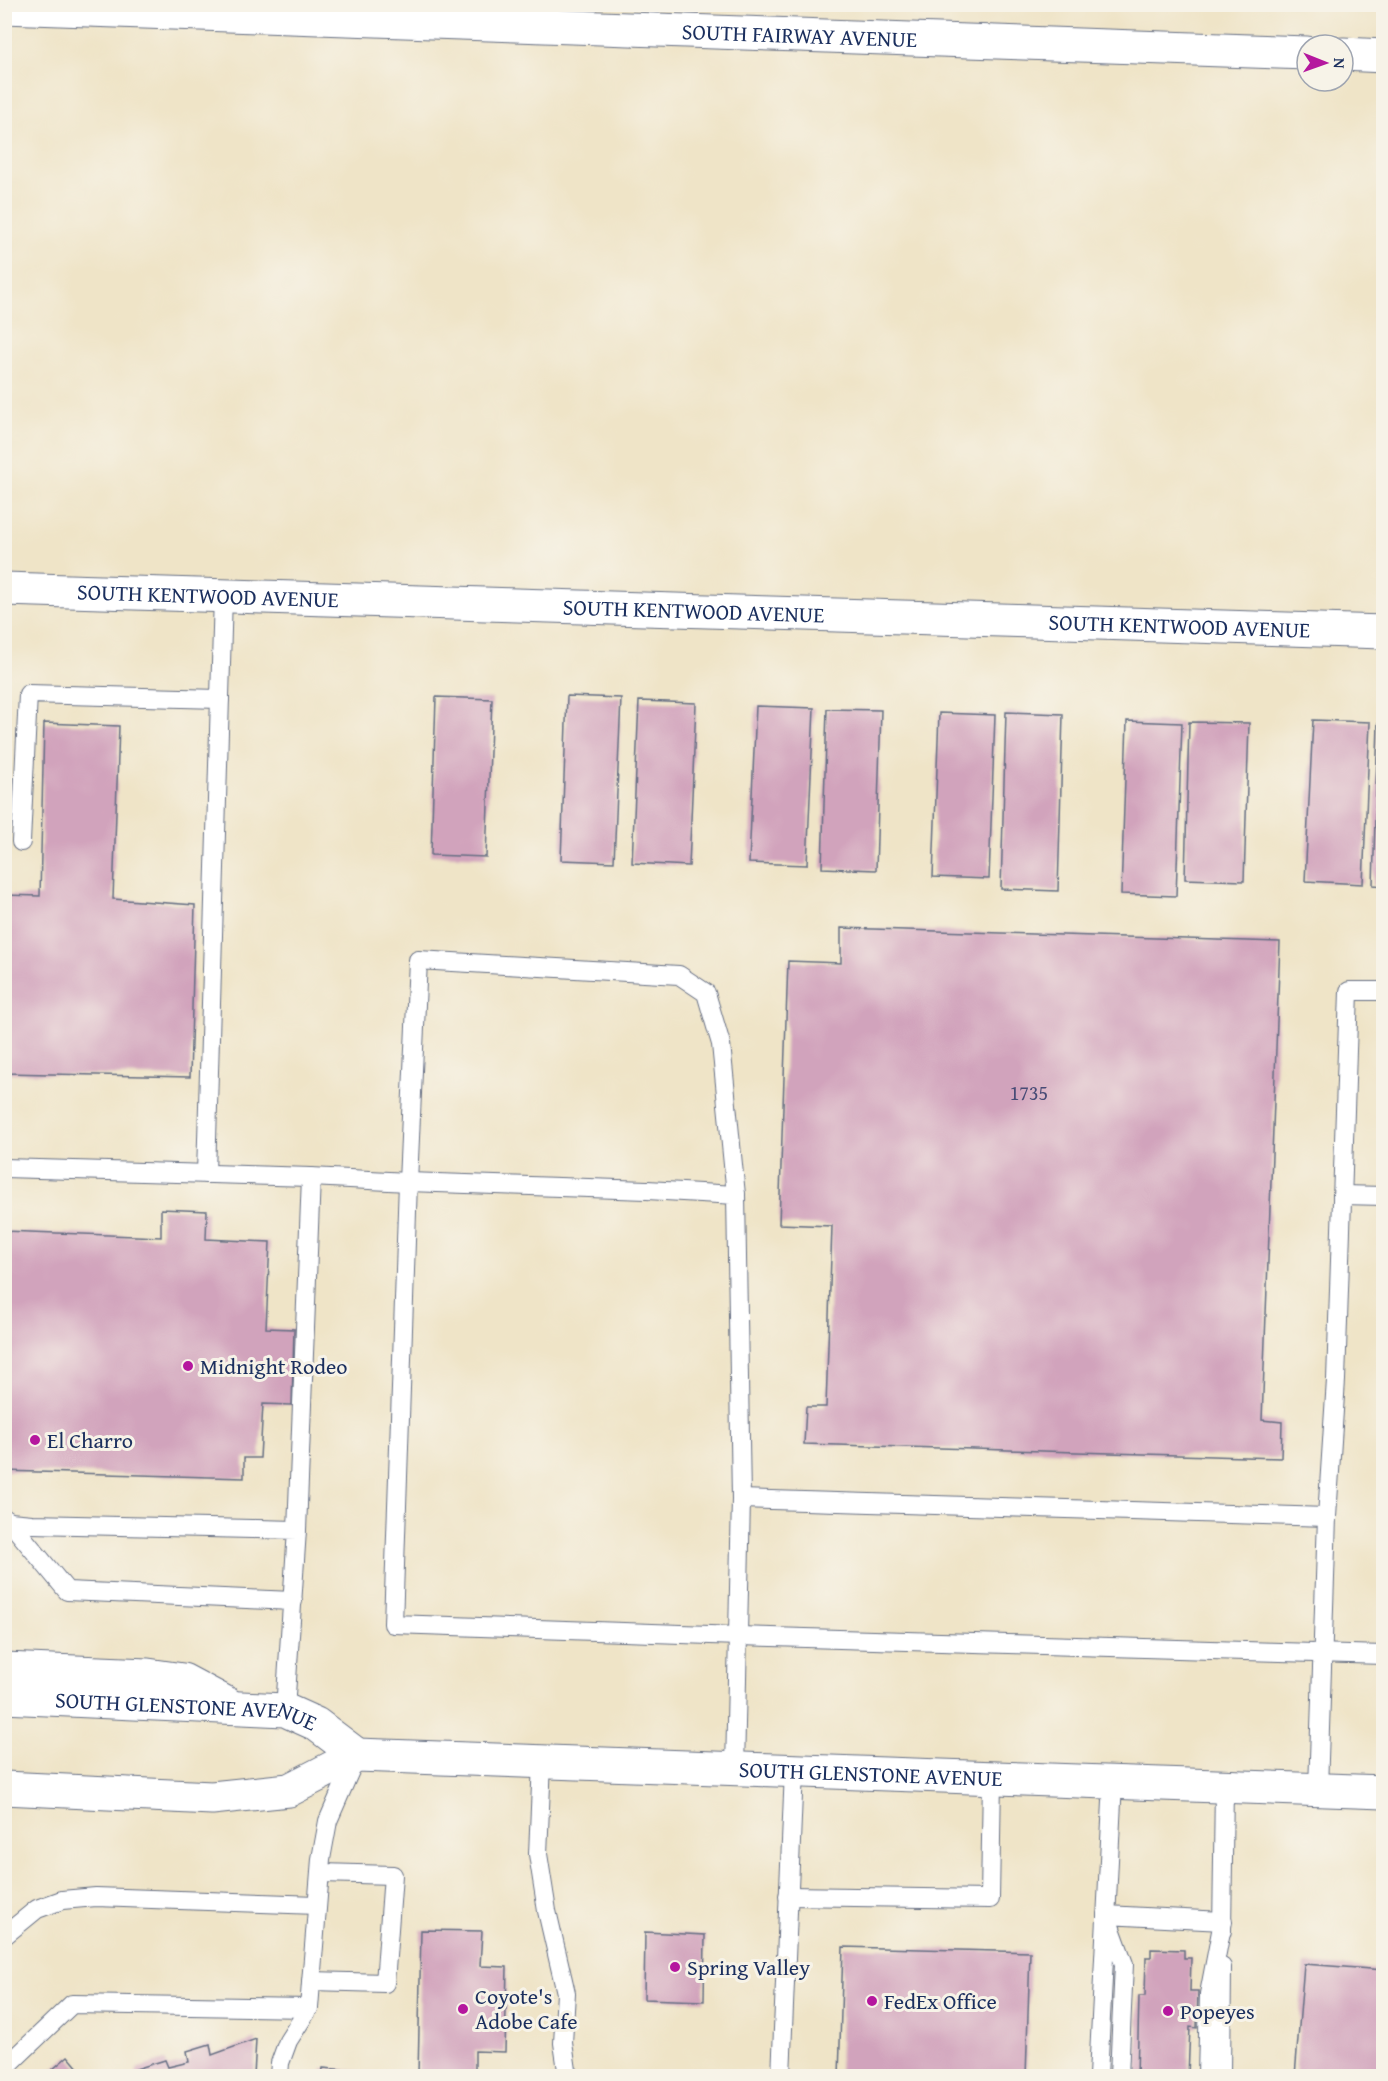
<svg xmlns="http://www.w3.org/2000/svg" width="1388" height="2081" font-family="'Gentium Book Plus',serif">
<style>
.building{fill:#d1a3bc}
.lines{fill:none;stroke-linecap:round;stroke-linejoin:round}
.lane-casing{stroke:#656e83;stroke-width:20}
.street-casing{stroke:#656e83;stroke-width:35}
.primary-casing{stroke:#656e83;stroke-width:35}
.lane{stroke:#fff;stroke-width:18}
.street{stroke:#fff;stroke-width:33}
.primary{stroke:#fff;stroke-width:33}
.poi-dot{fill:#b5179e;stroke:#f7f3e8;stroke-width:2}
.labels{text-anchor:middle;stroke-width:6;stroke-linejoin:round;paint-order:stroke}
.number-label{font-size:20px;fill:#484c76}
.street-label{font-size:22px;fill:#1b2f5e;stroke:#f7f3e8}
.poi-label{font-size:22px;fill:#1b2f5e;stroke:#f7f3e8;text-anchor:start}
</style>
<rect width="100%" height="100%" fill="#f7f3e8"/>
<filter id="ink" filterUnits="userSpaceOnUse"><feTurbulence type="fractalNoise" baseFrequency=".0167" numOctaves="2"/><feDisplacementMap in="SourceGraphic" scale="12" xChannelSelector="R" yChannelSelector="G"/><feConvolveMatrix kernelMatrix="1 2 1 2 8 2 1 2 1" color-interpolation-filters="sRGB"/></filter>
<filter id="wash" filterUnits="userSpaceOnUse"><feTurbulence type="fractalNoise" baseFrequency=".008" numOctaves="4" result="noise"/><feDisplacementMap in="SourceGraphic" scale="24" xChannelSelector="R" yChannelSelector="G"/><feGaussianBlur stdDeviation="1.35" result="paint"/><feColorMatrix in="noise" values="0 0 0 0 0 0 0 0 0 0 0 0 0 0 0 0 0 1.4 0 .05"/><feComposite in="paint" operator="in"/></filter>
<g filter="url(#wash)">
<rect width="100%" height="100%" fill="#efe4c7"/>
<g id="blocks">
<g class="building">
<polygon points="567,696 621,698 614,862 561,860"/>
<polygon points="436,697 492,699 486,857 431,855"/>
<polygon points="639,701 696,703 689,866 632,863"/>
<polygon points="756,706 814,708 807,865 749,863"/>
<polygon points="827,709 881,710 876,870 822,868"/>
<polygon points="1006,712 1063,714 1058,891 1001,889"/>
<polygon points="939,713 995,715 989,879 933,877"/>
<polygon points="1313,720 1370,722 1363,884 1305,881"/>
<polygon points="1127,721 1182,723 1176,896 1121,894"/>
<polygon points="1189,722 1249,723 1244,881 1185,879"/>
<polygon points="44,723 119,726 113,899 195,905 190,1077 4,1073 4,895 40,896"/>
<polygon points="1378,724 1384,725 1384,886 1373,885"/>
<polygon points="841,928 1280,942 1262,1420 1282,1422 1281,1458 804,1444 806,1407 826,1407 832,1226 779,1224 788,961 841,963"/>
<polygon points="161,1209 207,1211 206,1239 270,1242 266,1328 294,1329 292,1405 263,1404 260,1458 244,1458 244,1478 4,1471 4,1231 161,1237"/>
<polygon points="421,1930 482,1931 480,1966 507,1967 505,2052 475,2051 475,2076 418,2076"/>
<polygon points="645,1932 705,1935 704,2001 644,1999"/>
<polygon points="843,1947 1030,1952 1026,2076 839,2076"/>
<polygon points="1151,1949 1184,1950 1184,1958 1191,1958 1190,1991 1198,1991 1197,2028 1190,2027 1188,2076 1137,2076 1139,1996 1145,1996 1146,1957 1151,1957"/>
<polygon points="1304,1964 1384,1970 1384,2076 1295,2076"/>
<polygon points="256,2039 254,2076 138,2076 136,2069 165,2060 168,2067 189,2062 187,2051 210,2044 212,2055"/>
<polygon points="68,2056 85,2076 45,2076"/>
<polygon points="323,2068 358,2071 358,2076 322,2076"/>
</g>
</g>
</g>
<g filter="url(#ink)">
<use href="#blocks" fill-opacity="0" stroke="#656e83" stroke-width="1.5"/>
<g class="lines">
<defs>
<g id="lane">
<polyline points="21,842 28,694 220,699"/>
<polyline points="4,1168 311,1177 408,1182 647,1190 736,1195 741,1499 735,1769"/>
<polyline points="206,1174 223,595"/>
<polyline points="736,1195 721,1044 706,993 679,975 418,960 408,1182 393,1624 739,1636 1384,1655"/>
<polyline points="1342,1195 1384,1196"/>
<polyline points="741,1499 1327,1517"/>
<polyline points="4,1518 10,1522 32,1524 297,1530 285,1710"/>
<polyline points="10,1522 67,1591 293,1601"/>
<polyline points="297,1530 311,1177"/>
<polyline points="542,1762 538,1854 547,1911 566,1993 563,2043 567,2070 571,2076"/>
<polyline points="1318,1789 1327,1517 1336,1380 1349,991 1384,991"/>
<polyline points="788,1896 990,1899 992,1778"/>
<polyline points="1222,1931 1224,1786"/>
<polyline points="4,1936 37,1909 62,1900 96,1897 317,1905"/>
<polyline points="311,1981 385,1983 393,1875 321,1873"/>
<polyline points="4,2069 72,2004 309,2008"/>
<polyline points="279,2076 280,2063 288,2041 309,2008 321,1859 328,1821 356,1757"/>
<polyline points="781,2076 794,1771"/>
<polyline points="1098,2076 1113,1782"/>
<polyline points="1119,2076 1124,1964 1106,1915 1223,1921 1209,1994 1207,2076"/>
<polyline points="1221,2076 1222,1967"/>
</g>
<g id="street">
<path id="s1" d="M4,7L1307,53"/>
<polyline points="1343,54 1384,56"/>
<path id="s2" d="M4,589L1384,632"/>
</g>
<g id="primary">
<polyline points="4,1669 148,1675 183,1680 226,1703"/>
<path id="s3" d="M4,1697L285,1710L316,1724L357,1755"/>
<path id="s4" d="M4,1788L212,1798L289,1790L357,1755L1384,1792"/>
</g>
</defs>
<use href="#lane" class="lane-casing"/>
<use href="#street" class="street-casing"/>
<use href="#primary" class="primary-casing"/>
<use href="#lane" class="lane"/>
<use href="#street" class="street"/>
<use href="#primary" class="primary"/>
</g>
</g>
<g class="poi-dot">
<circle cx="188" cy="1366" r="6"/>
<circle cx="35" cy="1440" r="6"/>
<circle cx="675" cy="1967" r="6"/>
<circle cx="872" cy="2001" r="6"/>
<circle cx="463" cy="2009" r="6"/>
<circle cx="1168" cy="2011" r="6"/>
</g>
<g class="labels">
<g class="number-label">
<text x="1029" y="1100">1735</text>
</g>
<g class="street-label">
<text dy="8" stroke="none"><textPath href="#s1" startOffset="796">SOUTH FAIRWAY AVENUE</textPath></text>
<text dy="8" stroke="none"><textPath href="#s2" startOffset="204">SOUTH KENTWOOD AVENUE</textPath></text>
<text dy="8" stroke="none"><textPath href="#s2" startOffset="690">SOUTH KENTWOOD AVENUE</textPath></text>
<text dy="8" stroke="none"><textPath href="#s2" startOffset="1176">SOUTH KENTWOOD AVENUE</textPath></text>
<text dy="8" stroke="none"><textPath href="#s3" startOffset="183">SOUTH GLENSTONE AVENUE</textPath></text>
<text dy="8" stroke="none"><textPath href="#s4" startOffset="876">SOUTH GLENSTONE AVENUE</textPath></text>
</g>
<g class="poi-label">
<text x="200" y="1374">Midnight Rodeo</text>
<text x="47" y="1448">El Charro</text>
<text x="687" y="1975">Spring Valley</text>
<text x="475" y="2004">Coyote's<tspan x="475" dy="25">Adobe Cafe</tspan></text>
<text x="884" y="2009">FedEx Office</text>
<text x="1180" y="2019">Popeyes</text>
</g>
</g>
<rect width="1388" height="2081" fill="none" stroke="#f7f3e8" stroke-width="24"/>
<g transform="translate(1325 63) rotate(91)"><circle r="28" fill="#f7f3e8" stroke="#9fa5b1" stroke-width="1.5"/>
<path d="M0-4.5L10 22L0 15L-10 22Z" fill="#b5179e"/>
<text y="-9" font-size="16" font-weight="bold" text-anchor="middle" fill="#1b2f5e">N</text>
</g>
</svg>
